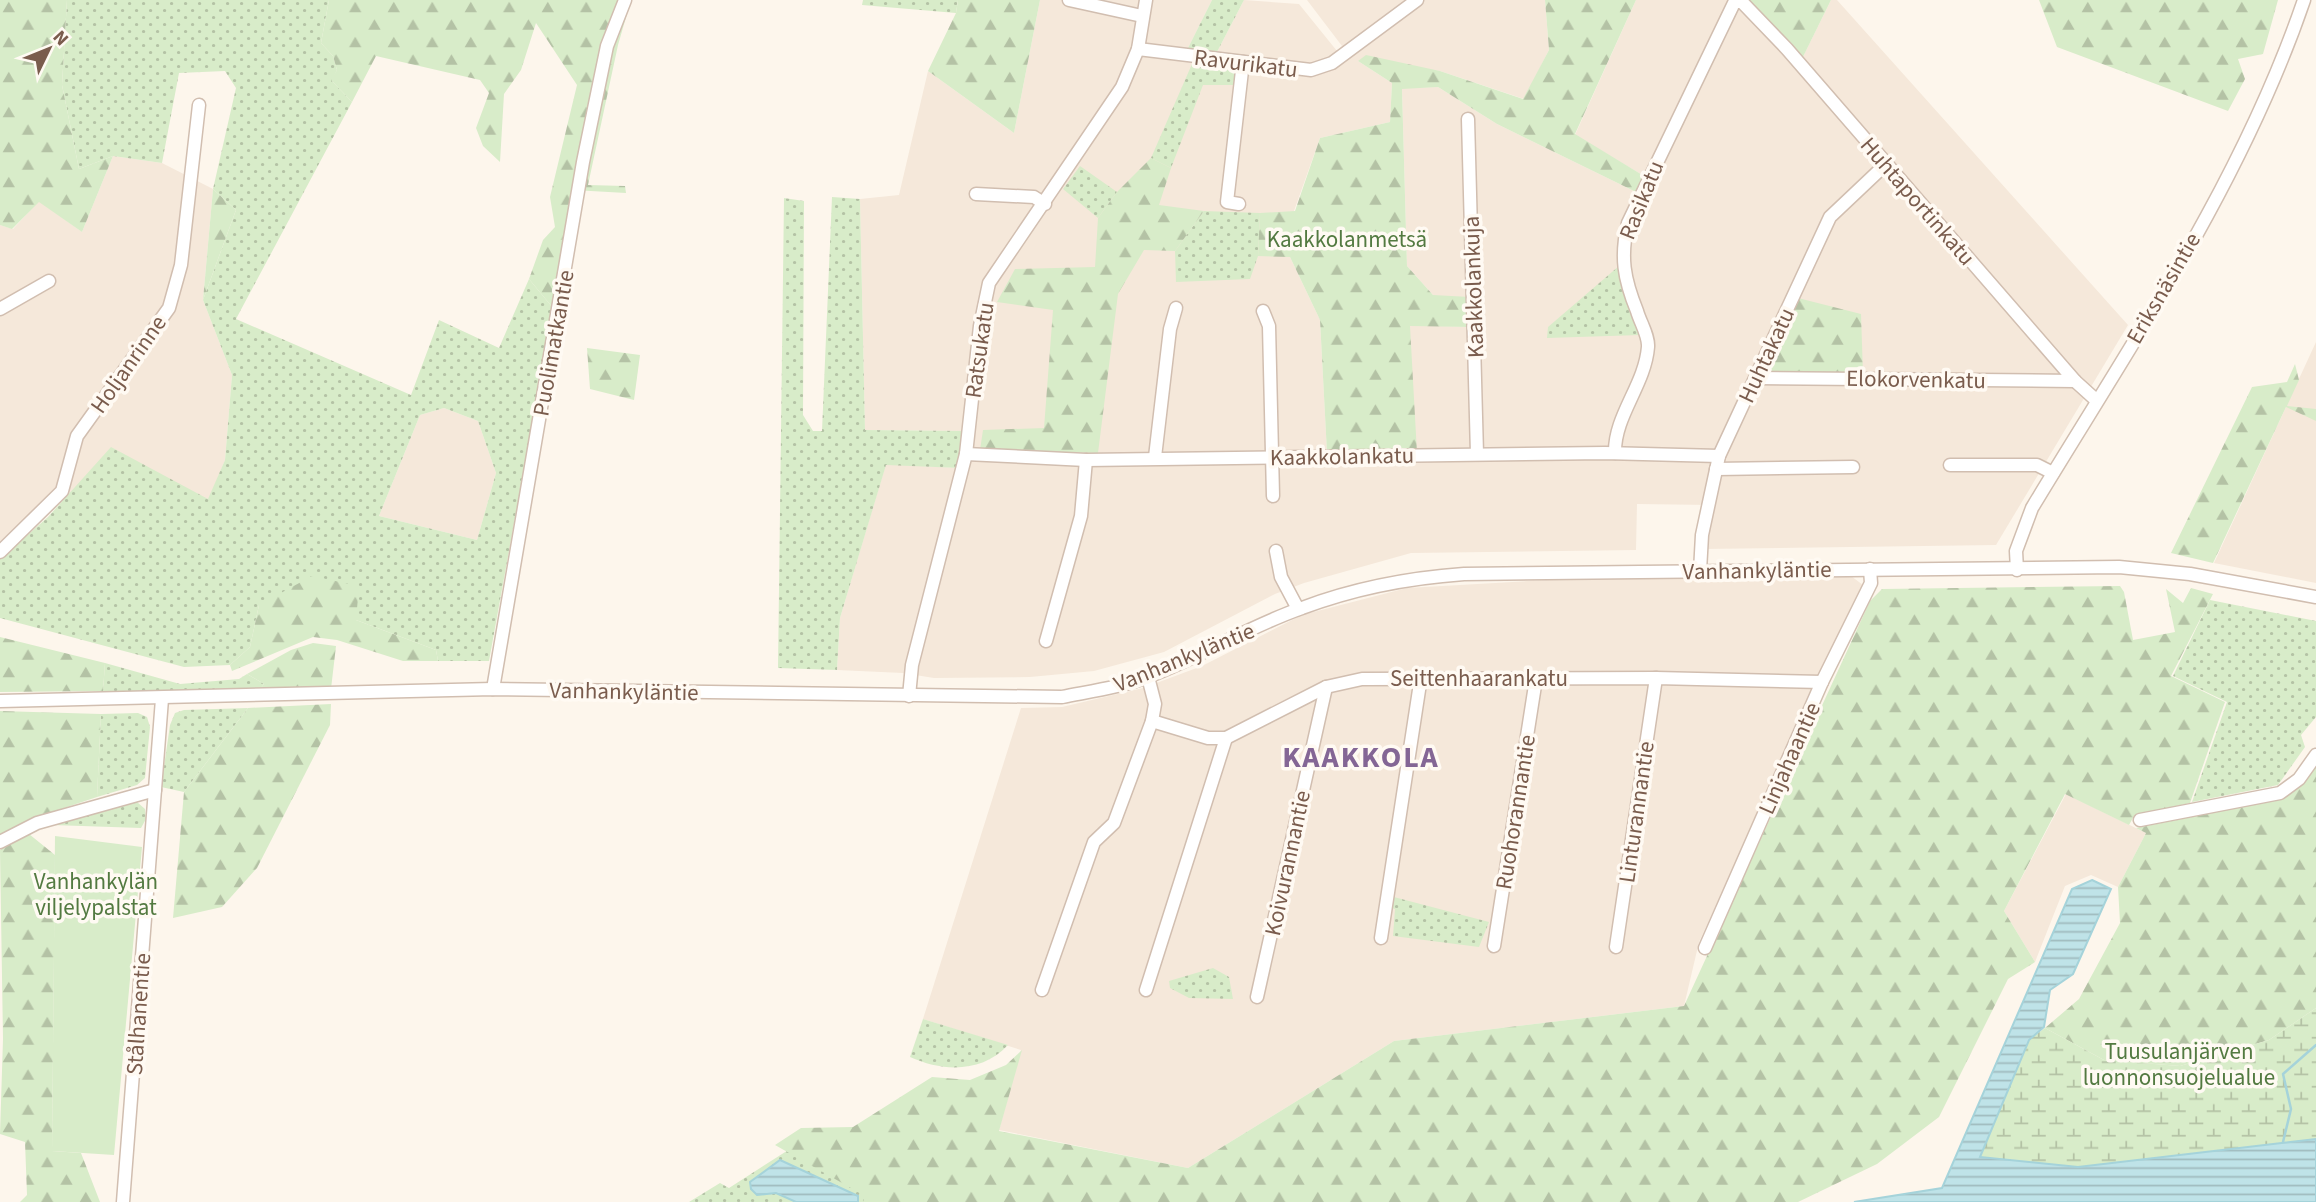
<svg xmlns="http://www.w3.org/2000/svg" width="2316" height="1202" font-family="'Source Sans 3',sans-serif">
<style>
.residential{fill:#f5e8da}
.grass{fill:url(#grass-dots);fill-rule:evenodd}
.forest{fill:url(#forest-firs)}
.wetland{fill:url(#wetland-marsh)}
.garden{fill:#d8ecc9}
.water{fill:url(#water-rules);stroke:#a5d3da;stroke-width:2}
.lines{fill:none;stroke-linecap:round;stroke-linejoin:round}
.stream{stroke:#a5d3da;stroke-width:2.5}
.minor-casing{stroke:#d1beb0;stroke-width:15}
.minor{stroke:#fff;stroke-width:12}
.labels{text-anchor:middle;stroke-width:7;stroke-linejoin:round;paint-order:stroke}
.street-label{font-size:23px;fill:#7a5c4d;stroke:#fffaf3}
.park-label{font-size:23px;fill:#537a41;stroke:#fffaf3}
.district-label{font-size:30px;font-weight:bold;letter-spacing:2px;fill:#846695;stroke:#fffaf3}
</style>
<defs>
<pattern id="grass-dots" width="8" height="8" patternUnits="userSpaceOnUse" patternTransform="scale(1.75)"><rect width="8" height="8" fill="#d8ecc9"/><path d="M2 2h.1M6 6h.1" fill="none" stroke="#b4c2a5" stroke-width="1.8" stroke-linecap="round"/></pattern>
<pattern id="forest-firs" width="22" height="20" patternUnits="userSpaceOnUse" patternTransform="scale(1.75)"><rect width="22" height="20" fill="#d8ecc9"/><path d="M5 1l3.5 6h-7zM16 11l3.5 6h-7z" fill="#b4c2a5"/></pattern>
<pattern id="wetland-marsh" width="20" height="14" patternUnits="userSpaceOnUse" patternTransform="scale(1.75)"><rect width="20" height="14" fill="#d8ecc9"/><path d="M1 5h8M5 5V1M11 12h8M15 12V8" fill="none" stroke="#b4c2a5"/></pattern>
<pattern id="water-rules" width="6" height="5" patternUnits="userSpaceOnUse" patternTransform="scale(1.75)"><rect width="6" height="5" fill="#bfe3e8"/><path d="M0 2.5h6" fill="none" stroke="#a0bbbe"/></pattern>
</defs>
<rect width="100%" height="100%" fill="#fdf6ec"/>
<g class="residential">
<polygon points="1040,0 1212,0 1188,48 1217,52 1244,0 1299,4 1337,51 1342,46 1307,0 1545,0 1549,50 1524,99 1440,71 1358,61 1392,83 1390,122 1320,138 1294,211 1290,257 1320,320 1327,453 1410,325 1470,327 1433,295 1407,266 1402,88 1438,87 1497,124 1636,192 1644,176 1575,135 1636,0 1747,0 1801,61 1831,0 1837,0 2128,325 1996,545 1704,549 1711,505 1637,504 1636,550 1411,553 1304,583 1275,594 1164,652 1094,671 1030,677 934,678 903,673 837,670 840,618 886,464 960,468 966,431 865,430 860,199 899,195 928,71 1014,133"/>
<polygon points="113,156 162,163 213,189 203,300 232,375 225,460 209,499 67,497 0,559 0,225 13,229 39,201 82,232"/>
<polygon points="2316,342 2316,583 2214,563"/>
<polygon points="444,408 478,421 496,473 477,540 379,516 420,415"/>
<polygon points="1851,576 1863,585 1699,942 1684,1006 1394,1041 1188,1168 999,1130 1021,1050 923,1019 1021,708 1062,707 1143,688 1202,666 1302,615 1407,588 1546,580"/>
<polygon points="2066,794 2146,833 2118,887 2091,875 2065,886 2035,962 2004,911"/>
</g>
<g class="grass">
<path d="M67,0H329L321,43L333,56L337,70L332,81L352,102L236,319L411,395L439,320L499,348L529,279L553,308L489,661H438L436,650L356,620L259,605L250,647L230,665L184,667L0,618V559L48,517L111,447L208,499L225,460L232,375L203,300L236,210L213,189L236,88L225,71L179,73L162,163L113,156L79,169L62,85ZM444,408L478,421L496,473L477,540L379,516L420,415Z"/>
<polygon points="863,0 958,0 956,13 862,5"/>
<polygon points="1212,0 1244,0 1217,52 1188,48"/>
<polygon points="1192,64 1236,71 1235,85 1203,85 1171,168 1151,158"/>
<polygon points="1080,166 1117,192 1098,218 1063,189"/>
<polygon points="832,197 860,199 865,430 967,431 960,468 886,465 840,618 837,670 778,668 784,198 804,201 803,415 813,431 822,431"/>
<polygon points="1204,211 1260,213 1258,256 1250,279 1176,282 1175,251"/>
<polygon points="1619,266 1640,335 1547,338 1548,327"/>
<polygon points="2210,600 2316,621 2316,717 2301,735 2305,747 2278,785 2192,802 2227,702 2173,676"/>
<polygon points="105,663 180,684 239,679 247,674 264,684 257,693 103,691"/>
<polygon points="248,708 184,792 161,787 170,725 175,713 184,710"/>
<polygon points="138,713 147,717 150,727 145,778 137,785 97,797 101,714"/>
<polygon points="137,802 145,809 146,819 141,828 52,825"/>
<polygon points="1390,896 1489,922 1479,947 1393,936 1395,909 1389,907"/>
<polygon points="1213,968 1229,977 1233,999 1189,998 1170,988 1169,981"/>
<path d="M923,1019L1008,1045C982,1073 943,1072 910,1057Z"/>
<polygon points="793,1147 875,1183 870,1202 689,1202 720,1183 729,1188"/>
</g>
<g class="forest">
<polygon points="0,0 67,0 62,85 79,169 113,156 82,232 39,202 12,229 0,225"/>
<polygon points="329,0 631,0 618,45 588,185 625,186 626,193 573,190 553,308 529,279 543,240 555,227 550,197 577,85 536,23 521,70 504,94 500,162 483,146 476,128 489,93 480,80 376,56 352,102 331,80 337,70 333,56 321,43"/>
<polygon points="958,0 1040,0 1014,133 928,71 956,13"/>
<polygon points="1545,0 1636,0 1575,134 1644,176 1636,192 1497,124 1438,87 1402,89 1407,266 1433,295 1470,297 1470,327 1410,326 1417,453 1327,453 1320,320 1290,257 1258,256 1260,213 1295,211 1320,138 1390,122 1392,83 1358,61 1366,55 1440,71 1523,99 1549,50"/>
<polygon points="1747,0 1831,0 1801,61"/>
<polygon points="2039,0 2278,0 2263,54 2238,59 2245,79 2228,111 2057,47"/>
<polygon points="1151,158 1171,168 1159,205 1204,211 1175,251 1144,250 1118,294 1098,453 980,450 983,430 1044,428 1053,310 997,302 1015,269 1095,267 1098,218 1117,192"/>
<polygon points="213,189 236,210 203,300"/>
<polygon points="1798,298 1861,314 1863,374 1765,372"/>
<polygon points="587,348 640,355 634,400 590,389"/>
<polygon points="2295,364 2299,380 2287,406 2316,409 2316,421 2286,407 2213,563 2171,553 2252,387 2287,382"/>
<polygon points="312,576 359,586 356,620 436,650 438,661 403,661 337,640 313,637 232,671 230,665 250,647 259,605"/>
<polygon points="2120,586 2124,592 2133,640 2175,632 2166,589 2183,603 2191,588 2213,594 2171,676 2225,702 2190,803 2134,816 2129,825 2065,794 2004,911 2035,962 2008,979 1939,1117 1877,1164 1798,1202 863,1202 865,1196 775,1145 801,1128 853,1127 932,1077 970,1080 1006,1065 1022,1050 999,1131 1188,1168 1394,1041 1684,1006 1870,601 1882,589"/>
<polygon points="0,637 105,663 103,691 0,692"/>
<polygon points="313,643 336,646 331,689 257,693 264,684 247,674 291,650"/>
<polygon points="331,704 330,725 257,868 222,907 173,918 184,792 248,708"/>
<polygon points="0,711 101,714 97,797 34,818 0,837"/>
<polygon points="2316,763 2316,1008 2269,1040 2180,1066 2104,1060 2045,1028 2079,999 2120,923 2118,887 2146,833 2136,828 2282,799 2305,780"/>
<polygon points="29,834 55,855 52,1151 81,1153 100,1202 20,1202 27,1195 25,1142 0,1134 3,1039 0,850"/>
</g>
<polygon class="wetland" points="2316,1008 2316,1139 2078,1167 1980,1158 2029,1040 2045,1028 2104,1060 2180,1066 2269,1040"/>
<polygon class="garden" points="55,836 142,847 114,1155 52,1151"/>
<g class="water">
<polygon points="2092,880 2111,889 2073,974 2050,990 2044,1027 2029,1040 1980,1157 2078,1167 2316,1139 2316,1202 1854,1202 1942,1188 2072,889"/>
<polygon points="780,1160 858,1196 858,1202 796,1202 776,1193 757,1195 751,1189 750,1182"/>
</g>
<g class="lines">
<polyline class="stream" points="2283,1142 2291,1109 2283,1074 2316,1045"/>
<defs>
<g id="minor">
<polyline points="1069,0 1142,16"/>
<polyline points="1138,49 1311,70 1332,63 1417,0"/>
<polyline points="1468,119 1477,454"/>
<polyline points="976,194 1034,197 1045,204"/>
<polyline points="1239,204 1227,202 1243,62"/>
<polyline points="0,309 49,281"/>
<polyline points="1263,311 1269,326 1273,496"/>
<polyline points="1756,378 2075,381"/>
<path d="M1615,453C1614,416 1645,385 1648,347C1649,336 1640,322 1637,311C1624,279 1620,257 1628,223L1734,3L1741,1L1787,49L2075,381L2096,400"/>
<polyline points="966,454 1086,460 1605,453 1719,456"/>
<polyline points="1155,457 1170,329 1176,308"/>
<polyline points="1950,465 2037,465 2053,473"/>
<polyline points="1716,469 1853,467"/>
<polyline points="1276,551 1281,577 1298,609"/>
<polyline points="0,552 62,491 77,436 169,308 181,265 199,105"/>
<path d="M2017,570L2016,551L2032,508C2131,344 2242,182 2304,0"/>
<polyline points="1700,571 1702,535 1719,456 1830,217 1885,165"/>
<polyline points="1046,641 1081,516 1086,460"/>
<polyline points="493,689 583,162 607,46 625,0"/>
<polyline points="909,696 912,665 966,454 980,326 989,283 1122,87 1138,49 1146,0"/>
<path d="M0,701L493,689L1062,697C1092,691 1122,687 1150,676C1202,656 1250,626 1302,608C1355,588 1408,578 1464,574L2119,567L2190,574L2316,597"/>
<polyline points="1152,721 1208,738 1226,738 1326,687 1362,679 1656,678 1822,682"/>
<polyline points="2140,820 2280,793 2299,779 2316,755"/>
<polyline points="0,842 37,823 155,790"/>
<polyline points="1381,938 1421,677"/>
<polyline points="1494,946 1536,679"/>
<polyline points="1616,947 1656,678"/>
<polyline points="1705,948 1822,682 1871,583 1870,569"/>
<polyline points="1042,990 1094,842 1114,823 1152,721 1155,704 1148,677"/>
<polyline points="1146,990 1226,738"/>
<polyline points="1257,997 1326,687"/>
<polyline points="123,1202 162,699"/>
</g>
</defs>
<use href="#minor" class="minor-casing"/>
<use href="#minor" class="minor"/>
</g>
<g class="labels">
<g class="street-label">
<text transform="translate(1246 63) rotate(7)" y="8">Ravurikatu</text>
<text transform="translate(1641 200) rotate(-68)" y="8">Rasikatu</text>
<text transform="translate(1918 201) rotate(49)" y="8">Huhtaportinkatu</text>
<text transform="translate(1473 287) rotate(-92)" y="8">Kaakkolankuja</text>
<text transform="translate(2163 288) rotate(-60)" y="8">Eriksnäsintie</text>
<text transform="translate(553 343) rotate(-80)" y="8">Puolimatkantie</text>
<text transform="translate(979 350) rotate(-82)" y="8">Ratsukatu</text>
<text transform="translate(1766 355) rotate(-65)" y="8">Huhtakatu</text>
<text transform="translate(128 364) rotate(-55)" y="8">Holjanrinne</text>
<text transform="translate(1916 379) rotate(1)" y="8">Elokorvenkatu</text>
<text transform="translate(1342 456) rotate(-1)" y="8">Kaakkolankatu</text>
<text transform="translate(1757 570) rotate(-1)" y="8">Vanhankyläntie</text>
<text transform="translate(1184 657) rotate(-22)" y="8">Vanhankyläntie</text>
<text x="1479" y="686">Seittenhaarankatu</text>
<text transform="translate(624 691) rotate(1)" y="8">Vanhankyläntie</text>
<text transform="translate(1789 758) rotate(-66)" y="8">Linjahaantie</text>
<text transform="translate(1515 812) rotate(-81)" y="8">Ruohorannantie</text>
<text transform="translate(1636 812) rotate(-82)" y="8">Linturannantie</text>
<text transform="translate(1287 863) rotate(-78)" y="8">Koivurannantie</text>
<text transform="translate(138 1014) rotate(-86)" y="8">Stålhanentie</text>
</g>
<g class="park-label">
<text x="1347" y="247">Kaakkolanmetsä</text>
<text x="96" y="889">Vanhankylän<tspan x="96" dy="26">viljelypalstat</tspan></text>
<text x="2179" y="1059">Tuusulanjärven<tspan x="2179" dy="26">luonnonsuojelualue</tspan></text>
</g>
<g class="district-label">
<text x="1361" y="767">KAAKKOLA</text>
</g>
</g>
<g transform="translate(49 49) rotate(47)" stroke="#fffaf3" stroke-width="5" paint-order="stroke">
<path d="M0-5L12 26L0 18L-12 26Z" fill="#7a5c4d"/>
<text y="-10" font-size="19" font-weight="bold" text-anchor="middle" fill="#7a5c4d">N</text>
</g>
</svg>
